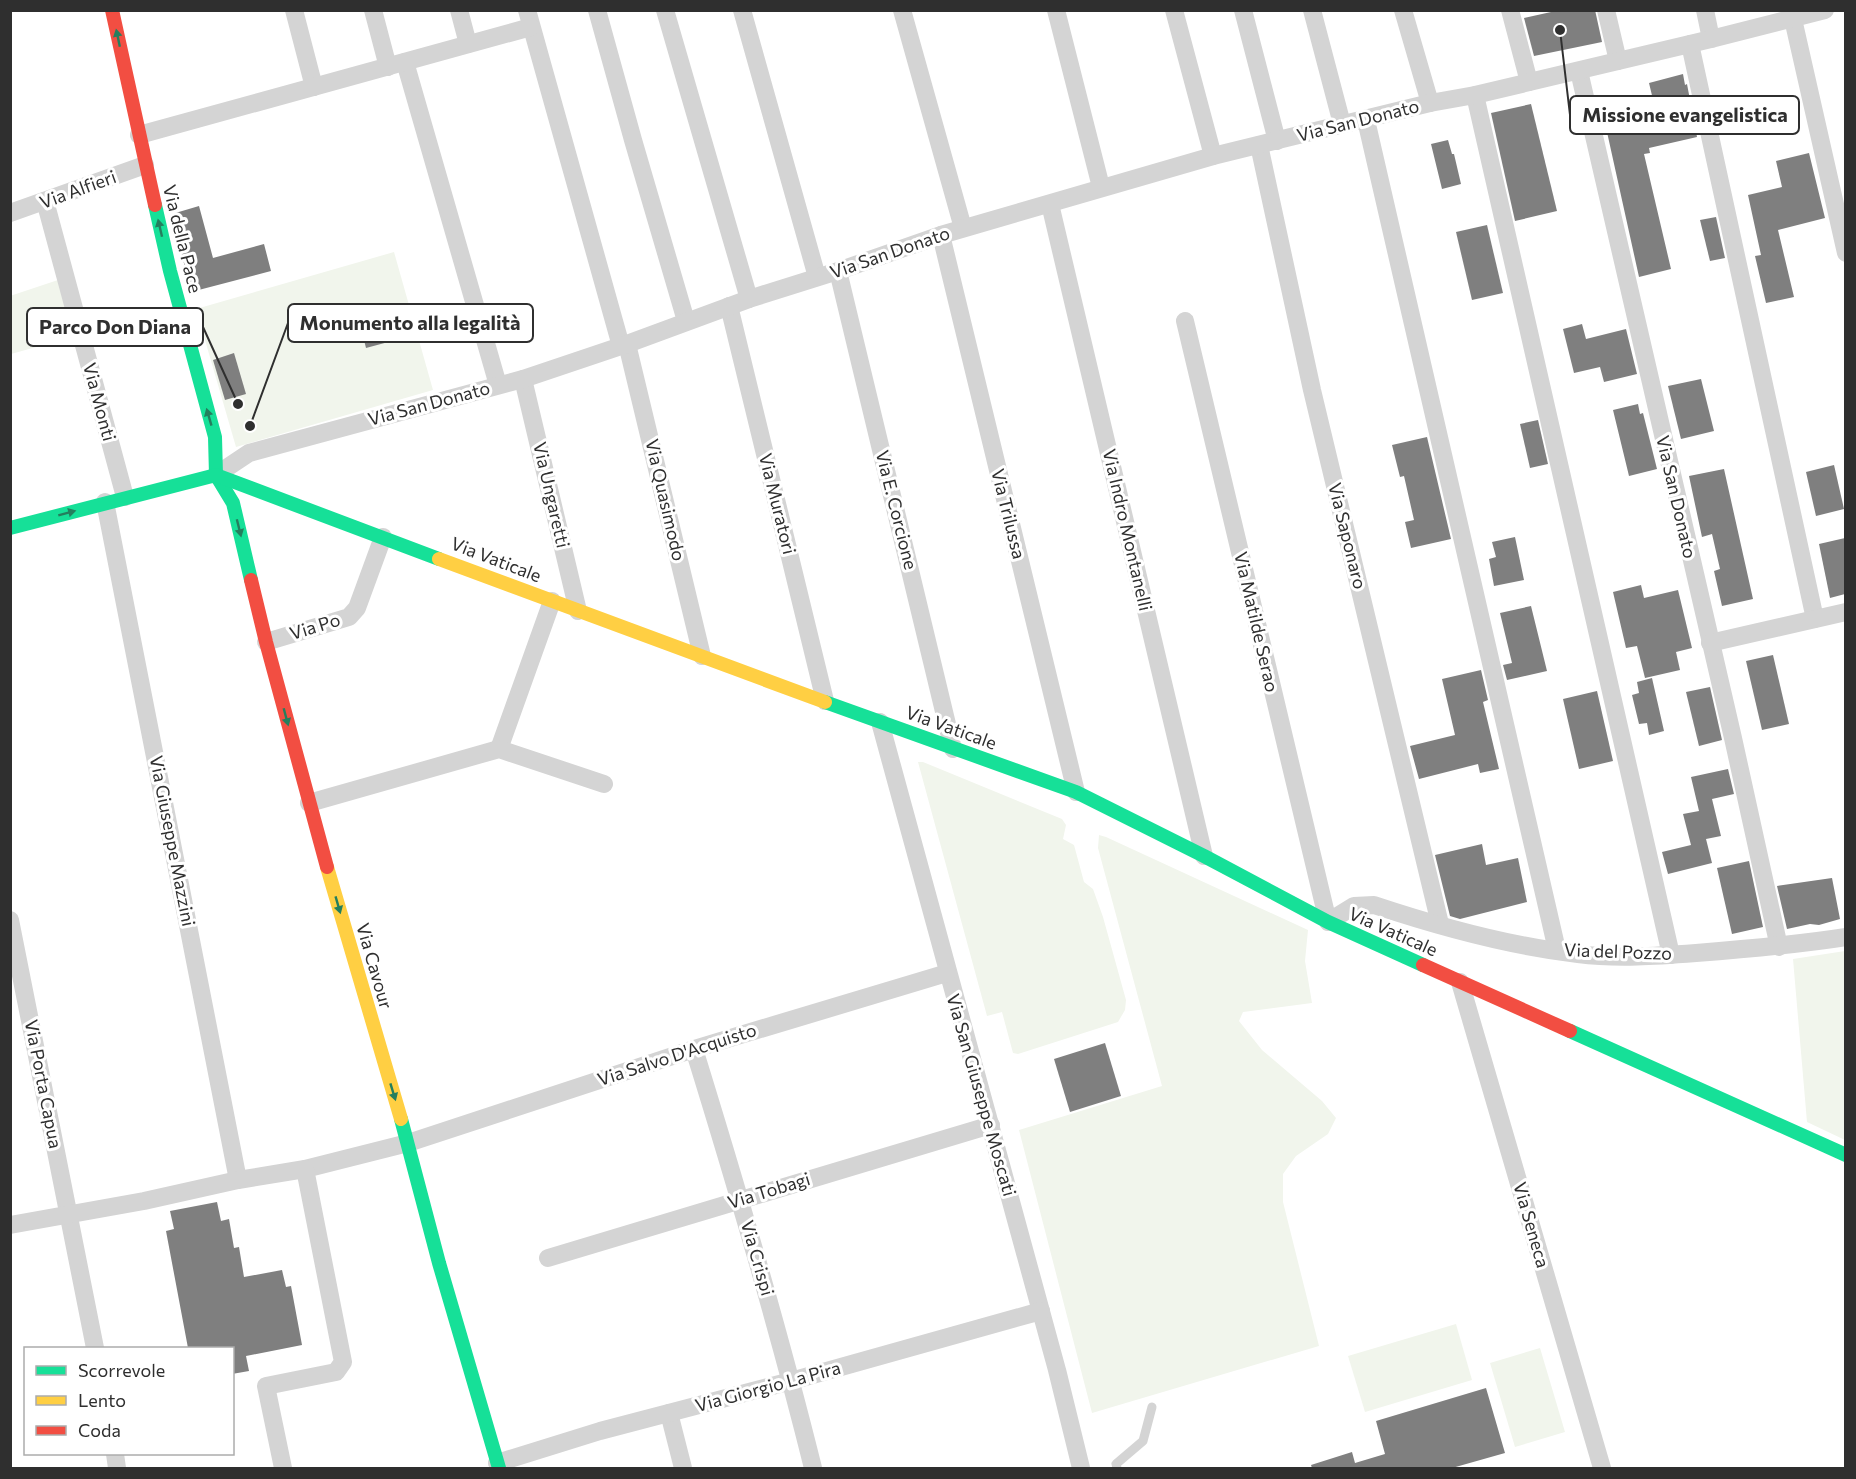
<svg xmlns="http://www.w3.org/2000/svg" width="1856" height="1479" font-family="Commissioner,sans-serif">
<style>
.green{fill:#f1f5ec}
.building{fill:#7f7f7f}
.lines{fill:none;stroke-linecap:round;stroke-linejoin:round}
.lane{stroke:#d4d4d4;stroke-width:9}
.street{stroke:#d4d4d4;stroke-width:18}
.fast{stroke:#16e098;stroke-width:14}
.slow{stroke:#ffcf43;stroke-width:14}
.jam{stroke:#f24e42;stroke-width:14}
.oneway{fill:#247f5e}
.labels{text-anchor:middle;stroke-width:6;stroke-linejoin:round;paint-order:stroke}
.street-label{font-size:18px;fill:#2f2f2f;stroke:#fff}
.leader{fill:none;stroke:#2f2f2f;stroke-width:2}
.callout-dot{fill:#2f2f2f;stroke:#fff;stroke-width:2}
.callout{fill:#fff;stroke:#2f2f2f;stroke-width:2}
.callout-label{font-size:20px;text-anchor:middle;font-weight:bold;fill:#2f2f2f}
</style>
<rect width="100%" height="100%" fill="#fff"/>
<g class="green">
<polygon points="394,252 433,390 236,447 196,309"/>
<polygon points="61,279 76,336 11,354 10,296"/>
<polygon points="918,762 923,762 1062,819 1066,825 1063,839 1074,845 1084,882 1093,889 1103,917 1126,1000 1125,1010 1118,1022 1018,1054 1013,1053 1002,1012 987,1016"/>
<polygon points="1099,835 1106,837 1308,930 1305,961 1312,1003 1243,1012 1239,1021 1262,1050 1322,1101 1336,1118 1328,1134 1296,1156 1283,1174 1283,1202 1319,1346 1092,1413 1019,1130 1162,1086 1098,848"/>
<polygon points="1845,951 1846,951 1845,1140 1807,1122 1793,959"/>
<polygon points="1456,1324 1472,1380 1365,1412 1348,1356"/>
<polygon points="1540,1348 1565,1432 1515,1447 1490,1363"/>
</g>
<g class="building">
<polygon points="1560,10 1595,10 1602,42 1534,56 1524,18"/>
<polygon points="1683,74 1685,85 1687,84 1697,137 1649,148 1650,153 1644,154 1671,269 1639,277 1605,123 1656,112 1649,83"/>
<polygon points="1531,104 1557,211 1515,221 1491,113"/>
<polygon points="1448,140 1452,154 1454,154 1461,184 1442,189 1431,144"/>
<polygon points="1809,153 1825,218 1778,230 1794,297 1766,303 1755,256 1761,255 1748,195 1782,187 1776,161"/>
<polygon points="199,206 213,258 264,244 271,271 191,292 172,214"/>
<polygon points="1716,217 1725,258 1710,261 1700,220"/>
<polygon points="1487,225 1503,293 1472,300 1456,232"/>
<polygon points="387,320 397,328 392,341 366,348 361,328"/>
<polygon points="1582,324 1586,339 1626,329 1637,374 1604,382 1600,367 1574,373 1563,329"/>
<polygon points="234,353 246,394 225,400 213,360"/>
<polygon points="1701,379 1714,431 1681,439 1668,386"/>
<polygon points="1638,404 1640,414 1643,413 1657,469 1629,476 1613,410"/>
<polygon points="1538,420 1548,464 1530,468 1520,424"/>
<polygon points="1427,437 1451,539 1411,548 1405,522 1414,520 1404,476 1400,477 1392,445"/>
<polygon points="1834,465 1844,509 1816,516 1806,472"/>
<polygon points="1724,469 1753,599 1722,606 1714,571 1720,569 1712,534 1702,537 1689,476"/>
<polygon points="1515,537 1524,580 1494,586 1489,559 1496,557 1492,542"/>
<polygon points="1845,538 1845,594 1830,598 1819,544"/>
<polygon points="1641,585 1644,598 1678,590 1692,648 1676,652 1680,670 1645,678 1637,646 1626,648 1613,592"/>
<polygon points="1531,606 1547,671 1507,680 1503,665 1512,663 1500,613"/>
<polygon points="1773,655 1789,724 1762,730 1746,661"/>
<polygon points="1481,670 1488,700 1483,702 1499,769 1480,773 1478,764 1419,779 1410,746 1455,735 1442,679"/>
<polygon points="1652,678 1664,731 1649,735 1647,723 1639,724 1632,695 1639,693 1637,682"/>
<polygon points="1710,687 1722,740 1699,746 1686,692"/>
<polygon points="1597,691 1613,761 1579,769 1563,699"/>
<polygon points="1728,769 1734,794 1712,799 1721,836 1706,839 1712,863 1668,874 1662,852 1691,845 1683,814 1699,811 1691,777"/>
<polygon points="1482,844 1486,865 1518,858 1527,902 1460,919 1450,916 1435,855"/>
<polygon points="1749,861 1763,927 1732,934 1717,868"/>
<polygon points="1832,878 1840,919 1819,925 1810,924 1787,929 1777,886"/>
<polygon points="1105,1043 1121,1096 1070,1112 1054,1059"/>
<polygon points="217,1202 221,1221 229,1219 234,1248 239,1247 244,1277 282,1270 286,1287 291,1286 302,1345 246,1356 249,1371 232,1374 232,1348 188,1348 166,1231 174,1229 170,1211"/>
<polygon points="1486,1388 1505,1453 1452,1468 1312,1468 1311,1465 1352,1452 1355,1463 1385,1454 1376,1421"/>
</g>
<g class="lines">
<polyline class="lane" points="1117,1468 1116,1464 1143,1441 1152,1407"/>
<g class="street">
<polyline points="294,10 314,87"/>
<polyline points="373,10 388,67"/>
<polyline points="459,10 468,44"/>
<polyline points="527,10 621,346"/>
<polyline points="597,10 633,140 686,321"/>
<polyline points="665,10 749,299"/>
<polyline points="742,10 817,277"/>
<polyline points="902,10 963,228"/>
<polyline points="1056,10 1101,187"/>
<polyline points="1174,10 1213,156"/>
<polyline points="1243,10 1277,141"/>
<polyline points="1312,10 1342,124"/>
<polyline points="1403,10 1430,103"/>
<polyline points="1510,10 1529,82"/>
<polyline points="1606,10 1618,61"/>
<polyline points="1705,10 1711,39"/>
<polyline points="1793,19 1846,253"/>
<polyline points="1690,44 1815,619"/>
<polyline points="405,62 498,385"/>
<polyline points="1579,71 1733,738 1779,947"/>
<polyline points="1475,95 1671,955"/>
<polyline points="1366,120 1557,950"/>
<polyline points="139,135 531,27"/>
<polyline points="1259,145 1312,390 1440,924"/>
<polyline points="45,201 125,497"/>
<polyline points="1050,204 1204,856"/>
<polyline points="10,213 145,165"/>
<polyline points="941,235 1076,792"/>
<polyline points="838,271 953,749"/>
<polyline points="729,306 825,701"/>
<path d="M1185,321L1328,922L1354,906L1374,905C1440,927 1509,946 1578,954C1617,959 1657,956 1696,953C1746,949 1796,945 1846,937"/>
<polyline points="627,344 702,656"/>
<polyline points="523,379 578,611"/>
<polyline points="216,475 249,453 523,379 627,344 749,299 838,271 941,235 1213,156 1430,103 1475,95 1711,39 1825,10"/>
<polyline points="105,502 238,1180"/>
<polyline points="266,642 349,617 357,608 383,537"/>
<polyline points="1710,643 1846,612"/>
<polyline points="880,722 1057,1370 1081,1468"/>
<polyline points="499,749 552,601"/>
<polyline points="309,803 499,749 604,784"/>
<polyline points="10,920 95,1348"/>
<polyline points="1460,982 1602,1468"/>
<path d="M694,1049C737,1188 778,1327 813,1468"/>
<polyline points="10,1225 144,1201 238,1180 305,1169 408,1143 694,1049 947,973"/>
<polyline points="548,1258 991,1125"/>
<polyline points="669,1413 683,1468"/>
<polyline points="115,1454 117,1468"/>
<polyline points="497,1463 600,1431 791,1381 1041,1311"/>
<polyline points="283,1468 266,1386 336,1372 343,1362 305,1169"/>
</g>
<g class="fast">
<polyline points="155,205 170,271 215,437 216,475 233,503 251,580"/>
<polyline points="10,528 216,475 439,559"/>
<polyline points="825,702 1076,792 1204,856 1328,922 1423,965"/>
<polyline points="1570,1031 1846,1155"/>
<polyline points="401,1119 439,1263 499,1468"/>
</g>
<g class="slow">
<polyline points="439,559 825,702"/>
<polyline points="327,867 401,1119"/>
</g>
<g class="jam">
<polyline points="112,10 155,205"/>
<polyline points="251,580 266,642 327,867"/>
<polyline points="1423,965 1570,1031"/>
</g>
</g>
<defs><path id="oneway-solid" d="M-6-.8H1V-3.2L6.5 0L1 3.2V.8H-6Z" transform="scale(1.5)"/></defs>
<g class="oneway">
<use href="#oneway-solid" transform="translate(118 38) rotate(-102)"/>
<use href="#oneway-solid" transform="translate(160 228) rotate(-103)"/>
<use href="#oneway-solid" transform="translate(209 417) rotate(-106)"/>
<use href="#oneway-solid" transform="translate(67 513) rotate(-15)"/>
<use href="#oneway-solid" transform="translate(239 528) rotate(76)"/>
<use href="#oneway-solid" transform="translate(286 717) rotate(75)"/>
<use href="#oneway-solid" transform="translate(338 905) rotate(74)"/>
<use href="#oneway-solid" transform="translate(393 1092) rotate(73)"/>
</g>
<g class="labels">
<g class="street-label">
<text transform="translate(1358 121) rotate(-14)" y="6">Via San Donato</text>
<text transform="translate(78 190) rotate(-20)" y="6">Via Alfieri</text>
<text transform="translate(182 239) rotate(76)" y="6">Via della Pace</text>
<text transform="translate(890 253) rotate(-19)" y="6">Via San Donato</text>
<text transform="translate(99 402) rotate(75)" y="6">Via Monti</text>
<text transform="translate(429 404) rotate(-15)" y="6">Via San Donato</text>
<text transform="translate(551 495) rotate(77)" y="6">Via Ungaretti</text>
<text transform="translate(1676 497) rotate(77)" y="6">Via San Donato</text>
<text transform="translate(665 500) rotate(77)" y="6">Via Quasimodo</text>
<text transform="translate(777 504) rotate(76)" y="6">Via Muratori</text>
<text transform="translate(896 510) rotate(76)" y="6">Via E. Corcione</text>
<text transform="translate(1008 514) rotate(76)" y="6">Via Trilussa</text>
<text transform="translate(1127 530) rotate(77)" y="6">Via Indro Montanelli</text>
<text transform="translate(1347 536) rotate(76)" y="6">Via Saponaro</text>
<text transform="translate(496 560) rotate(21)" y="6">Via Vaticale</text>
<text transform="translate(1256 622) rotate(77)" y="6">Via Matilde Serao</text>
<text transform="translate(315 627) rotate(-17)" y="6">Via Po</text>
<text transform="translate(951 728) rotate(20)" y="6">Via Vaticale</text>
<text transform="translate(172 841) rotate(79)" y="6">Via Giuseppe Mazzini</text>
<text transform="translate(1393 932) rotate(24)" y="6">Via Vaticale</text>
<text transform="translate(1618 952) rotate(2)" y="6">Via del Pozzo</text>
<text transform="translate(374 966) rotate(74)" y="6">Via Cavour</text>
<text transform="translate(677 1055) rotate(-18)" y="6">Via Salvo D'Acquisto</text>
<text transform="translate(43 1084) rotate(79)" y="6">Via Porta Capua</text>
<text transform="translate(981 1095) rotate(74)" y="6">Via San Giuseppe Moscati</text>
<text transform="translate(769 1191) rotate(-17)" y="6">Via Tobagi</text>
<text transform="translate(1531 1225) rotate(74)" y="6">Via Seneca</text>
<text transform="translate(757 1258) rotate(74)" y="6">Via Crispi</text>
<text transform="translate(768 1387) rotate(-15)" y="6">Via Giorgio La Pira</text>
</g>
</g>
<path class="leader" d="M1560 30L1570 115M250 426L288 323M238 404L203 327"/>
<g class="callout-dot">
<circle cx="1560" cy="30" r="6"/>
<circle cx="250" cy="426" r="6"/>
<circle cx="238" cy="404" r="6"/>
</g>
<g class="callout">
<rect x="1570" y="96" width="229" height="38" rx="6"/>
<rect x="288" y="304" width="245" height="38" rx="6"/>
<rect x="27" y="308" width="176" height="38" rx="6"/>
</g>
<g class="callout-label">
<text x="1685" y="122">Missione evangelistica</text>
<text x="410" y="330">Monumento alla legalità</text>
<text x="115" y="334">Parco Don Diana</text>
</g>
<rect width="1856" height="1479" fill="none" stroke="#2f2f2f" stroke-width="24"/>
<rect x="24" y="1347" width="210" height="108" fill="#ffffff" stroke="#acacac" stroke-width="1.5"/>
<rect x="36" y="1366" width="30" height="9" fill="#16e098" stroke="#acacac" stroke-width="1.5"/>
<text x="78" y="1377" font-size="18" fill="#2f2f2f">Scorrevole</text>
<rect x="36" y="1396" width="30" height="9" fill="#ffcf43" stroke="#acacac" stroke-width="1.5"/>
<text x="78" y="1407" font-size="18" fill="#2f2f2f">Lento</text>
<rect x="36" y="1426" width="30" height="9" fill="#f24e42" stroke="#acacac" stroke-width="1.5"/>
<text x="78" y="1437" font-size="18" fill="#2f2f2f">Coda</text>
</svg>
